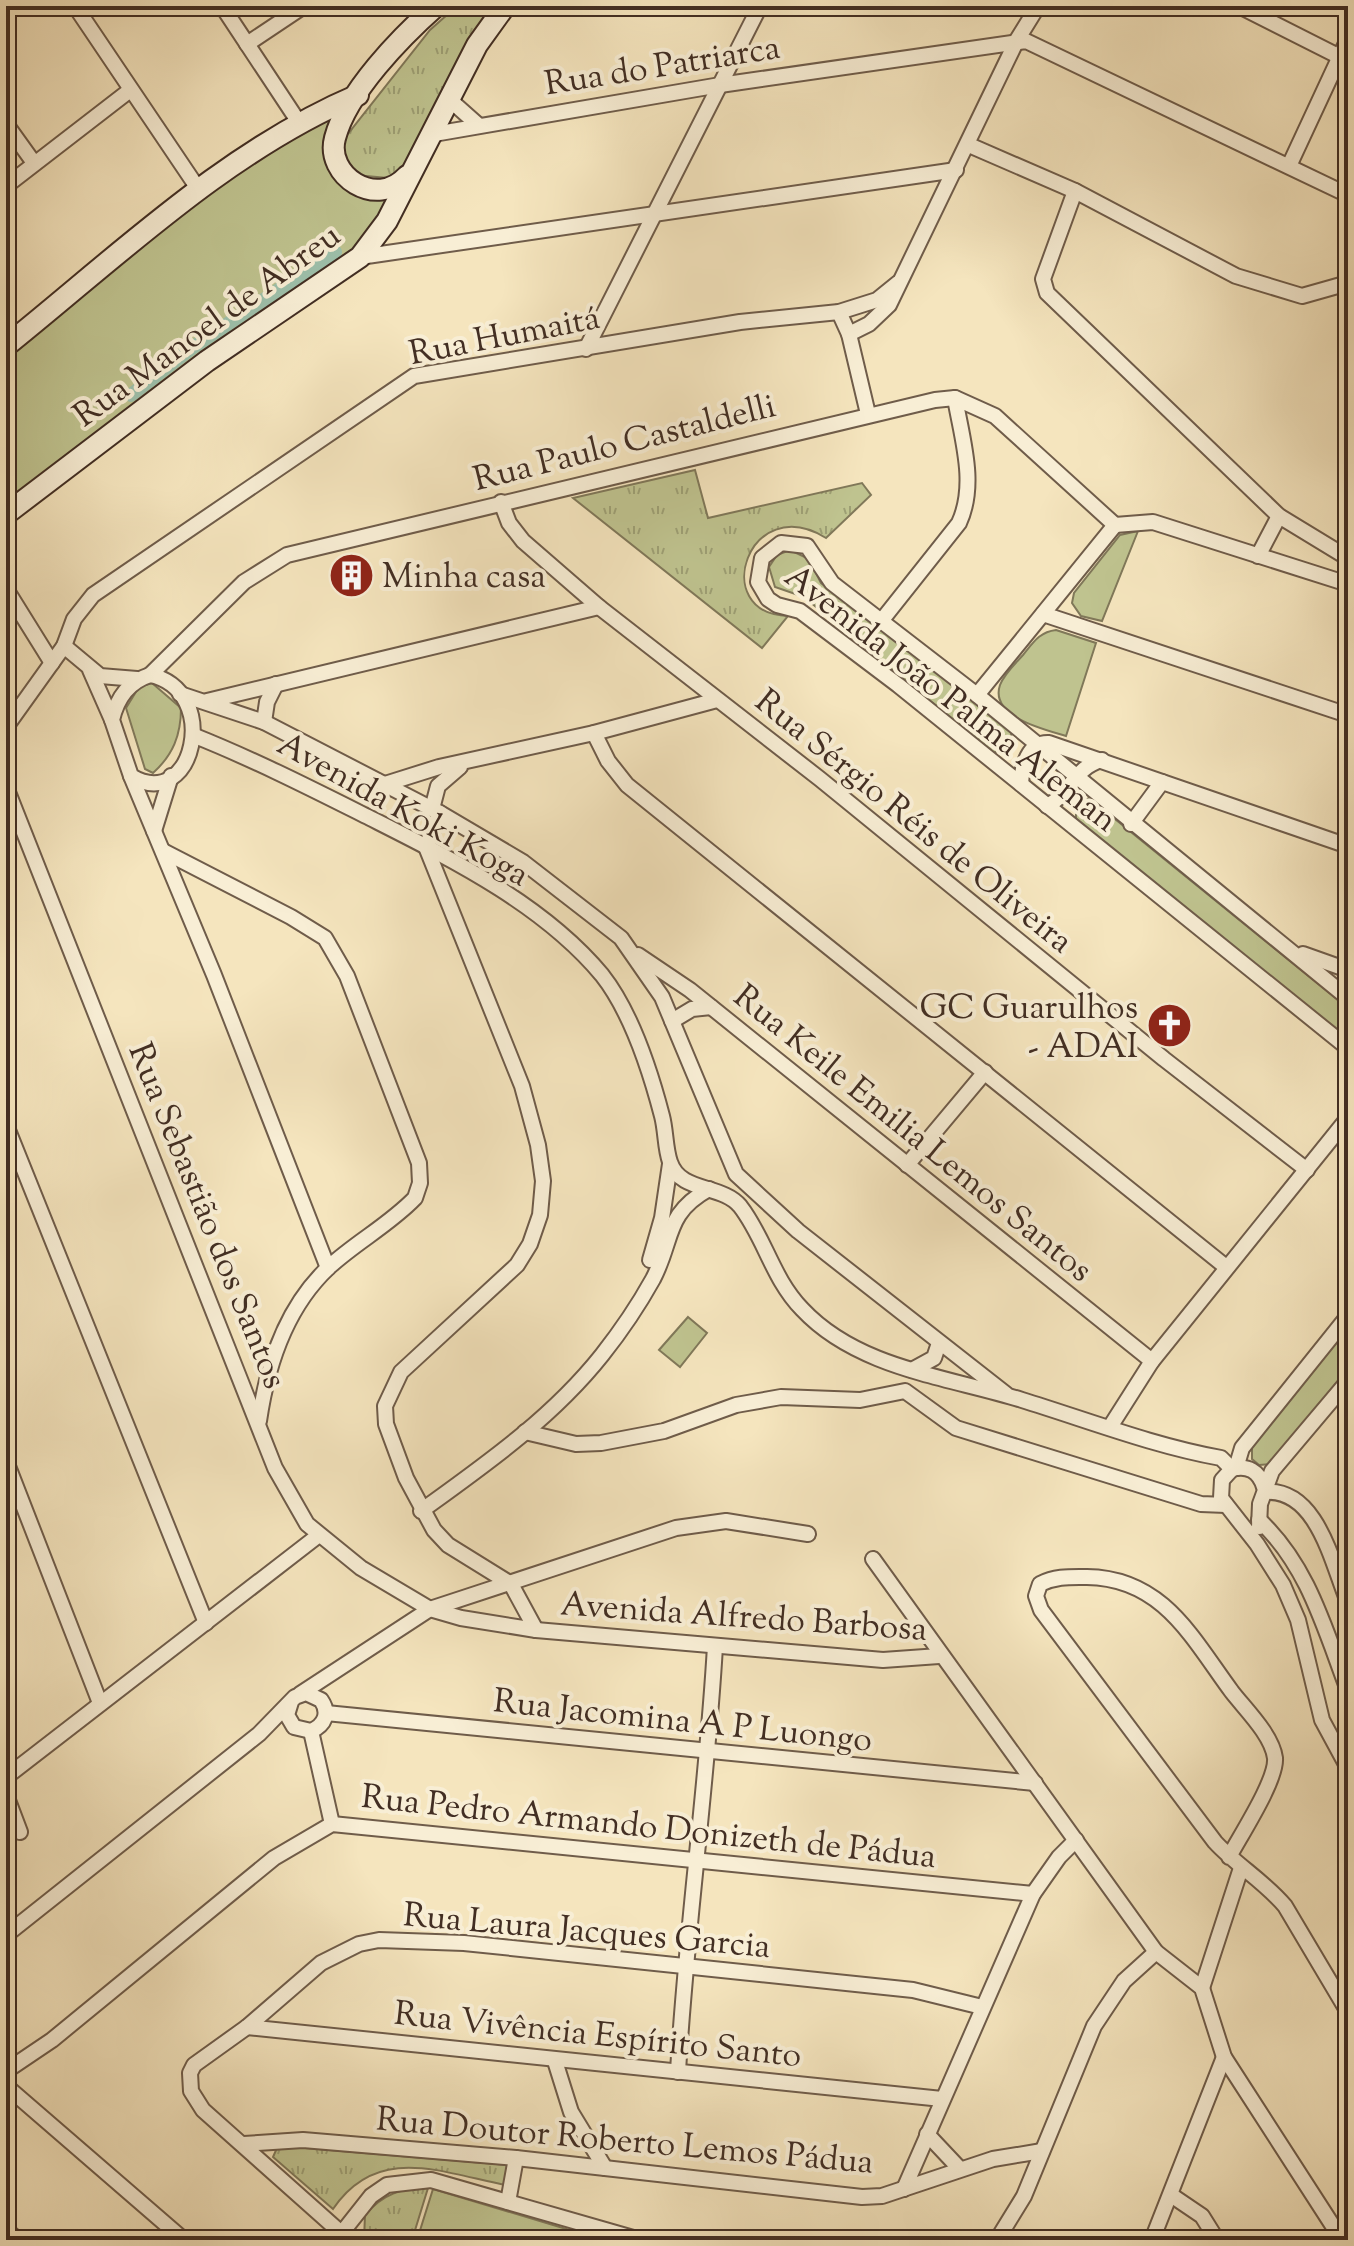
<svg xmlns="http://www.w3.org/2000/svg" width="1354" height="2246" font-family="'Sorts Mill Goudy',serif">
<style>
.green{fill:#bfc38f;stroke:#807859;stroke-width:2}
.park{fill:url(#park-tufts);stroke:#807859;stroke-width:2}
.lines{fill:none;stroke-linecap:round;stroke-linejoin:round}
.canal{stroke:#9dc0ab;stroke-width:14}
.minor-casing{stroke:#6f5c4a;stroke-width:18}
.secondary-casing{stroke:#422e23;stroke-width:24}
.minor{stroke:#f8eed5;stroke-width:14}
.secondary{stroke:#f8eed5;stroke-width:20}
.labels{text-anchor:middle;stroke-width:8;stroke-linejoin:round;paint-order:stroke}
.street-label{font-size:34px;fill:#422e23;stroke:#f8eed5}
.poi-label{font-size:34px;fill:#422e23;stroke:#f8eed5;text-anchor:start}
</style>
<defs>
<pattern id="park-tufts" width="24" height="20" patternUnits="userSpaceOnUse" patternTransform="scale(2)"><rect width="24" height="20" fill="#bfc38f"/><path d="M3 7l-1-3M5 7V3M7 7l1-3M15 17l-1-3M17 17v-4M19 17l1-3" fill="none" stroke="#9d9f74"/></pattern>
</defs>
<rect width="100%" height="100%" fill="#f5e5be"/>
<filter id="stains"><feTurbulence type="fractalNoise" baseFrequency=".0025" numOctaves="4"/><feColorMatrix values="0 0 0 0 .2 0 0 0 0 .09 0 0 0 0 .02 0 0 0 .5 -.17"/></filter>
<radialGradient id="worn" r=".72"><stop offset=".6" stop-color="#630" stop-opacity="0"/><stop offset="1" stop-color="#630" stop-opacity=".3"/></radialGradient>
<g class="green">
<polygon points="331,116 356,188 386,199 382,214 363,243 6,503 6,360 208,191"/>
<polygon points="1138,531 1102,621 1081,616 1072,603 1074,593 1120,535"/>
<polygon points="790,550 809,559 821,583 1012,730 1009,747 993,753 804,597 775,587 769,567 777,555"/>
<path d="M1056,630L1096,643L1066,736C1046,730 989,717 1000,685C1004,674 1015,664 1023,655C1033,643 1039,632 1056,630Z"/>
<path d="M152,683L181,708C181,735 173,755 153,773L145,769L126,708L139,687Z"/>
<polygon points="1089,798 1348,1008 1348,1040 1076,820 1076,805"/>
<polygon points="688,1317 707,1333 680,1367 659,1350"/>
<polygon points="1348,1323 1348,1368 1272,1464 1259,1465 1252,1459 1252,1445"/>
<polygon points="433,2189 603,2240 417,2240"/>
</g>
<g class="park">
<polygon points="457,6 493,6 405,167 388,178 355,175 342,157 344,139 430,30"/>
<path d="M695,470L708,518L862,483L871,495L826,538C748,490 708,614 788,616L762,648L573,498Z"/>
<path d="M293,2147L508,2165L505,2185C440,2172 377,2144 333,2209L273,2157L277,2148Z"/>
<path d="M428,2188L412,2240H364L365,2215C383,2194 401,2188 428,2188Z"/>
</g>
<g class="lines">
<polyline class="canal" points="131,395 192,348 335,252"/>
<defs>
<g id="minor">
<polyline points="75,6 199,190"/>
<polyline points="222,6 298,121"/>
<polyline points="1239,6 1348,61"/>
<polyline points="247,44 304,6"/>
<polyline points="450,100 477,124"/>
<polyline points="6,124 34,163"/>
<polyline points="434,134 720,85 1026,41 1348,195"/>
<polyline points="969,145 1075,191 1236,276 1302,296 1348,283"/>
<polyline points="1289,166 1348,39"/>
<polyline points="6,186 129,91"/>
<polyline points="1075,191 1043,279 1047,293 1279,516 1348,558"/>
<polyline points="360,257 956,170"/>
<polyline points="839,312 849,334 868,414"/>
<polyline points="849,334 869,324 889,305 1017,40 1038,6"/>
<polyline points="586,349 760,6"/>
<polyline points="501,502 509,523 523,541 599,607 820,779 1164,1059 1307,1170"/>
<polyline points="1115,525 1153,522 1348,584"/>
<polyline points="1258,556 1279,516"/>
<polyline points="6,589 52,663"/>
<polyline points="1043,614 1348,715"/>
<path d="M882,620L959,523C977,484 962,439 955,398"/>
<polyline points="64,646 100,676 137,679"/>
<polyline points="90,670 112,720"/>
<polyline points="150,675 244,582 287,555 935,400 955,398 995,416 1115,525"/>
<path d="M150,675C222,690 194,814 131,776L112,720C117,698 128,682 150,675Z"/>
<polyline points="180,694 264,722 440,813 523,862 621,938 662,997 736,1174 798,1231 1006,1394"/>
<polyline points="977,695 1115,525"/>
<polyline points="207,701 599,607"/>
<polyline points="264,722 267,702 276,684"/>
<polyline points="6,727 64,646 74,619 93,595 414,376 740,322 839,312 877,300 898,283"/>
<polyline points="594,733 608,761 627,785 1226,1267"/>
<path d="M195,736C255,760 312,789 370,818C451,859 543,904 602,975C632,1013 650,1070 662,1116C666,1131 665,1148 670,1162C680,1193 722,1184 740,1206C765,1238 772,1278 802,1309C858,1369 949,1377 1022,1400C1087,1420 1154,1446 1221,1458L1232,1469"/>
<polyline points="131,776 214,975 328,1268"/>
<polyline points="385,784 439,767 594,733 717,700"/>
<path d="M1021,784C1022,766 1028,742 1049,743L1348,846"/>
<polyline points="6,787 275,1468 307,1524 361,1568 430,1609 461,1618 536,1630 883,1660 939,1656"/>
<path d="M1047,806C1071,794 1074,767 1102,760"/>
<polyline points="432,809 438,786 460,767"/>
<polyline points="440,813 426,847 522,1086 538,1145 543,1181 540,1215 530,1244 517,1265 401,1372 385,1406 386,1424 406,1478 434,1530 448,1545 511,1584 536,1630"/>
<polyline points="1131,824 1162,782"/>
<polyline points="154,831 171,776"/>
<path d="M163,851L291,917L325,938L347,976L419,1163L420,1183L415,1198C389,1225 356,1242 329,1267C286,1307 267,1366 259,1421"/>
<polyline points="1303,954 1348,970"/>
<polyline points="638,955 690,990 1152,1361"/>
<polyline points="1348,998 977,695 832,583 807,546 781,543 762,558 758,582 768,599 777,605 800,611 898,685 1348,1048"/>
<polyline points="672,1021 692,1009 711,1007"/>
<polyline points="6,1125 206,1623"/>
<polyline points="907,1165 985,1072"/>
<polyline points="650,1260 662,1218 670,1164"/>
<polyline points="912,1370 934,1358 939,1343"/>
<polyline points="1110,1427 1152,1361 1348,1118"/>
<polyline points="525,1432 576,1444 601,1443 664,1431 736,1405 781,1397 860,1400 905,1391 956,1428 1201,1504 1226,1505"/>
<polyline points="6,1461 100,1703"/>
<polyline points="1236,1468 1242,1448 1348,1316"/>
<polyline points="1232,1469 1222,1480 1221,1498 1257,1544 1283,1585 1298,1620 1322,1720 1348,1768"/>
<path d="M1232,1469C1248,1465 1259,1471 1264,1487"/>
<path d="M1265,1492C1317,1488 1332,1563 1348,1602"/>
<path d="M421,1511C486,1464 552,1418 602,1355C621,1331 638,1306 653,1279C674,1239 664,1214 709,1189"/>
<path d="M1259,1520C1308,1565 1325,1630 1348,1690"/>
<polyline points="1259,1527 1260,1504 1272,1471 1348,1381"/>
<polyline points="873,1559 1156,1952 1202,1988 1224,2057 1342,2240"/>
<polyline points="300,1694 430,1609 676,1528 726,1521 808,1534"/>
<polyline points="326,1713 1035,1783"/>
<polyline points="311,1731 332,1824"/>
<polyline points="6,1777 319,1535"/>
<polyline points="6,1795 20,1832"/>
<path d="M1229,1857C1240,1836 1277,1780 1275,1758C1272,1735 1246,1710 1232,1692C1192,1638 1163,1578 1087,1577C1070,1577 1056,1576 1040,1584L1036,1596L1041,1610L1215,1842C1236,1865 1264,1881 1285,1906L1348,2012"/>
<path d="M6,1935L259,1734L295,1697L306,1693L321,1700C330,1713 325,1725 311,1731L294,1727L287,1715L291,1702"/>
<polyline points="1202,1988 1241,1868"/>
<polyline points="247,2027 942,2099"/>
<polyline points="555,2061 571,2112 605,2168"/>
<polyline points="6,2071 52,2040 274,1858 332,1824 1033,1894"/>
<path d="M678,2072C686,1929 707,1788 715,1646"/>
<polyline points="6,2086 184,2240"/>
<polyline points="927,2134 959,2168"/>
<polyline points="244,2144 303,2140 516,2158 862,2197 882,2196 993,2159 1042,2151"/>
<polyline points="904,2189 1033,1894 1059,1857 1076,1840"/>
<polyline points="1171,2195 1202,2216 1217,2240"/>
<polyline points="508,2202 516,2158"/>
<polyline points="6,2230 18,2240"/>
<polyline points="337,2239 371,2196 387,2185 431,2180 640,2240"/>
<polyline points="349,2240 203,2110 191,2091 190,2073 194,2065 247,2027 321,1963 359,1944 379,1940 464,1943 913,1990 982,2007"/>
<polyline points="997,2240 1024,2196 1094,2026 1124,1981 1156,1952"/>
<polyline points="1152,2240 1224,2057"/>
</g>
<g id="secondary">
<path d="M407,176C376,210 325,175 335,138C347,92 401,37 436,6"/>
<path d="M6,346C117,257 226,151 358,95"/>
<polyline points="6,514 207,361 360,257 387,221 477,45 505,6"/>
</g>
</defs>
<use href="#minor" class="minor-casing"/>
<use href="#secondary" class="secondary-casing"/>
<use href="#minor" class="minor"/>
<use href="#secondary" class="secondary"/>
</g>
<defs>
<symbol id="building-disc" viewBox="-11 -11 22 22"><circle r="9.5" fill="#8f2418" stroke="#f8eed5"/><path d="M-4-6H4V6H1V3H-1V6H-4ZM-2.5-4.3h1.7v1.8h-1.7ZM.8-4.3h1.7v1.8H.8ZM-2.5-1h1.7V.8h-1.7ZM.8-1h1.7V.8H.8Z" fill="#fff"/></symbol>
<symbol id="church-disc" viewBox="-11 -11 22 22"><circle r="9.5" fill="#8f2418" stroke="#f8eed5"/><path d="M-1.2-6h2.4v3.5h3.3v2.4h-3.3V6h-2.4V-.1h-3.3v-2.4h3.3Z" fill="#fff"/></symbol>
</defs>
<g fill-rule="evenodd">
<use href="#building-disc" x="326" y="550" width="51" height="51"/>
<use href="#church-disc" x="1144" y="1000" width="51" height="51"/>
</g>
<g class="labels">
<g class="street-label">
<text transform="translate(662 64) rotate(-9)" y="12">Rua do Patriarca</text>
<text transform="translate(206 324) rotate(-36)" y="12">Rua Manoel de Abreu</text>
<text transform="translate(504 334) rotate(-11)" y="12">Rua Humaitá</text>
<text transform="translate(624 441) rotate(-14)" y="12">Rua Paulo Castaldelli</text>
<text transform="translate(952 697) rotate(38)" y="12">Avenida João Palma Aleman</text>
<text transform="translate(404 808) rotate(29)" y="12">Avenida Koki Koga</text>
<text transform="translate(915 820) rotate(39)" y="12">Rua Sérgio Réis de Oliveira</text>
<text transform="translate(914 1132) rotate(39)" y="12">Rua Keile Emilia Lemos Santos</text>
<text transform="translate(209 1215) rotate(68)" y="12">Rua Sebastião dos Santos</text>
<text transform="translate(744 1615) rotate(4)" y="12">Avenida Alfredo Barbosa</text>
<text transform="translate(683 1719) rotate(6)" y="12">Rua Jacomina A P Luongo</text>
<text transform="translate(649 1825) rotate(6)" y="12">Rua Pedro Armando Donizeth de Pádua</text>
<text transform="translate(587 1929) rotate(5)" y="12">Rua Laura Jacques Garcia</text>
<text transform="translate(598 2033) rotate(6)" y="12">Rua Vivência Espírito Santo</text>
<text transform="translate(625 2139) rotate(5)" y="12">Rua Doutor Roberto Lemos Pádua</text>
</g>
<g class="poi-label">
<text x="382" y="587">Minha casa</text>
<text x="1138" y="1018" text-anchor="end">GC Guarulhos<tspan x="1138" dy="39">- ADAI</tspan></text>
</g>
</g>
<rect width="1354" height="2246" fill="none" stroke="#f5e5be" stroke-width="32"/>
<rect x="8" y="8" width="1338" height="2230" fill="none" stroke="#422e23" stroke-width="4"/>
<rect x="16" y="16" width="1322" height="2214" fill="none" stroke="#422e23" stroke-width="2"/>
<rect width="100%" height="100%" filter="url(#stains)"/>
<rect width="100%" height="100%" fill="url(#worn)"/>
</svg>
